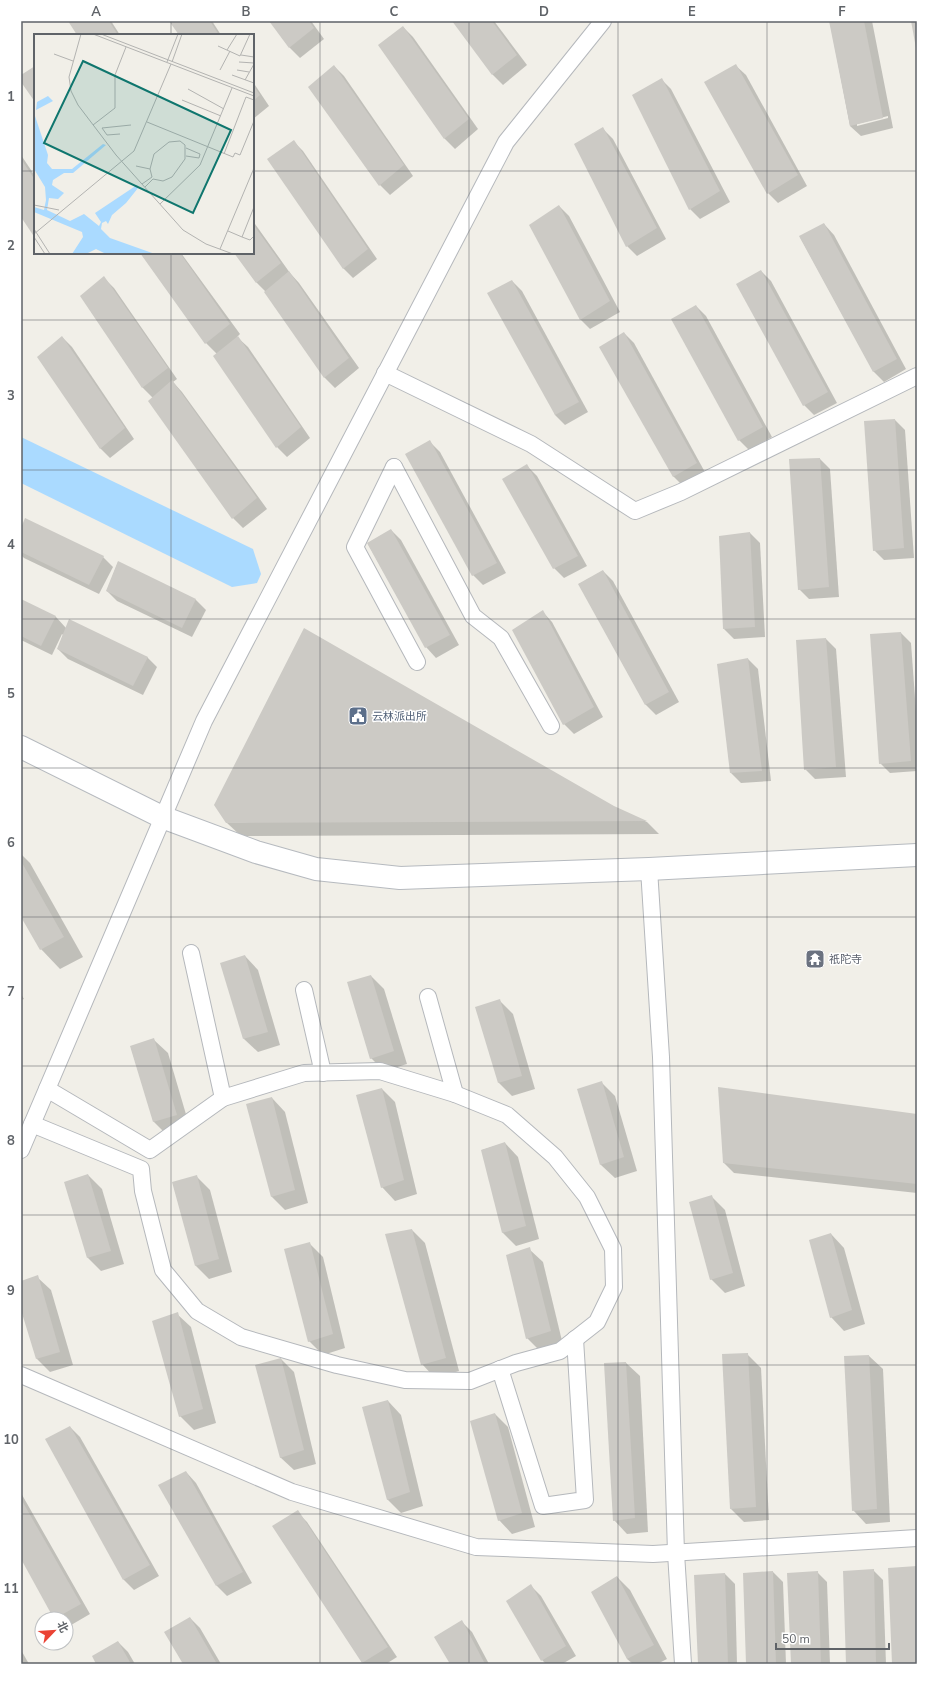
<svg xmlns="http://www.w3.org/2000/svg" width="938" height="1685" font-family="'Nunito Sans','Noto Sans SC',sans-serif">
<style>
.water{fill:#aadaff}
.shadow{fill:#0003;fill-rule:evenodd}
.building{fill:#cccac5}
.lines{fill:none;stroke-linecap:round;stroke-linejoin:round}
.street-casing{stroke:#b5b8bc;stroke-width:18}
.secondary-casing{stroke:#b6babf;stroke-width:24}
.street{stroke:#fff;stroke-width:16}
.secondary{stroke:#fff;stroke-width:22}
.grid{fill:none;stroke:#5f6368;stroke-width:1;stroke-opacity:0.55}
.labels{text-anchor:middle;stroke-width:3;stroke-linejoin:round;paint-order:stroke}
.service-label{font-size:11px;fill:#4e5e75;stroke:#fff;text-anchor:start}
.worship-label{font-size:11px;fill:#5b616d;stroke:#fff;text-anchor:start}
.inset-road{fill:none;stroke:#b3b3b1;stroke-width:1}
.view{fill:#0f766e;fill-opacity:0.15;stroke:#0f766e;stroke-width:2}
.inset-edge{fill:none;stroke:#5f6368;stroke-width:2}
.neatline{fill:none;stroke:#5f6368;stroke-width:1.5}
.grid-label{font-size:13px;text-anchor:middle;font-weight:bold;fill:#5f6368}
</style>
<rect width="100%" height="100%" fill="#f1efe8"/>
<polygon class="water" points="21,437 253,549 261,574 257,583 232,587 21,483"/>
<g class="shadow">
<polygon points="69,21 111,21 120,35 79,35"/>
<polygon points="171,21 212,21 221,35 180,35"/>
<polygon points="270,21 311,21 324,39 300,58 290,48"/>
<polygon points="453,21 494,21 527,65 503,85 493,75"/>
<path d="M830,21H872L893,128L861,136L850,126ZM888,116V118L857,126V124Z"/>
<polygon points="403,27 413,37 478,129 455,149 445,139 380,45"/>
<polygon points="735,65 746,75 807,186 778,203 768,193"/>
<polygon points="334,66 344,76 413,176 390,195 380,185"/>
<polygon points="661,79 671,89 730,202 700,219 690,209"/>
<polygon points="253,82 269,106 253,119"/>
<polygon points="603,129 613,139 666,239 637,256 627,246"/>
<polygon points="293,141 303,151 377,259 353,278 343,268"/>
<polygon points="21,155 35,176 35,236 21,216"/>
<polygon points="559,206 569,216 620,312 590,329 580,319"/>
<polygon points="253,221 290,273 299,283 359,368 335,388 325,378 266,292 257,283 235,253 253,253"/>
<polygon points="824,224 834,235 906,369 884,382 874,372 800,237"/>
<polygon points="141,253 181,253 240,334 237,337 248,347 310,438 287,457 277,447 217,354 206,343"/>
<polygon points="761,271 771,281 837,403 814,415 804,405"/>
<polygon points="104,278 114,288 177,379 173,382 182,392 267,509 243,528 233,518 153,398 143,388 81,296"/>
<polygon points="512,281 522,291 588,412 565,425 555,415"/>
<polygon points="696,306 706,316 772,437 749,450 739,440"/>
<polygon points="624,333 634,343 706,474 683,486 673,476"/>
<polygon points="62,337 72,347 134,439 110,458 100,448"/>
<polygon points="895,420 905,430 914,558 884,560 874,550"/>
<polygon points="430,442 440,452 506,573 483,585 473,575"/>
<polygon points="820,459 830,469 839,597 809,599 799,589"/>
<polygon points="527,466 537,476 587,566 564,578 554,568"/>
<polygon points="391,530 401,540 459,645 436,658 426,647 368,544"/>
<polygon points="21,531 103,557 113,567 99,594 24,558 21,555"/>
<polygon points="750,533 760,543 765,637 734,639 724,629"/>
<polygon points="118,562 196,600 206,610 192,637 117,601 107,591"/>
<polygon points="603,571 613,581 679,702 656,715 646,705 579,584"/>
<polygon points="21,600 56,617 66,628 147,657 157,667 143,695 68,659 58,649 63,635 62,634 52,655 21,640"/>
<polygon points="542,611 552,622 603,717 574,734 564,724"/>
<polygon points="901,633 911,643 917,725 917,771 890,773 880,763"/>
<polygon points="826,639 836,649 846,777 815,779 805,769"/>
<polygon points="748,659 758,669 771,781 741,783 731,773"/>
<polygon points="614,807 647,822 659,834 241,836 227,823"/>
<polygon points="21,854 30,863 83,957 60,969 41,949 21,915"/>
<polygon points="245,956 258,970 280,1045 258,1052 244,1039"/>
<polygon points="371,976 384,989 407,1064 384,1071 371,1058"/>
<polygon points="21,994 24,999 21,1000"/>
<polygon points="499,1000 513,1014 535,1089 512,1096 499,1083 476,1008"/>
<polygon points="154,1040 168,1053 190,1128 167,1135 154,1122 131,1047"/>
<polygon points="601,1082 615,1096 637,1171 615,1178 601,1165"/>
<polygon points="382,1089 395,1102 417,1194 395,1201 382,1187"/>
<polygon points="272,1098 285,1112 308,1203 285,1210 272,1197"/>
<polygon points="917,1115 917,1193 734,1173 724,1163"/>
<polygon points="505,1143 518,1157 539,1239 516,1246 503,1233 482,1150"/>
<polygon points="88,1175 102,1189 124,1264 101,1271 88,1258"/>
<polygon points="197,1177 210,1190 232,1272 209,1279 196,1266 173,1183"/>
<polygon points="711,1196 725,1210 745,1286 725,1293 711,1279"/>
<polygon points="412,1230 425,1243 459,1371 435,1378 422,1364"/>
<polygon points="831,1234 844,1248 865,1324 844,1331 831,1317"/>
<polygon points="309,1243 323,1257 345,1348 323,1355 309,1341"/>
<polygon points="529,1249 543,1262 563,1345 541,1352 527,1338"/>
<polygon points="37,1277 51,1290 73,1365 50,1372 37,1359 21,1306 21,1282"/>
<polygon points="177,1314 191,1327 216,1423 194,1430 180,1416"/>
<polygon points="747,1354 761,1368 769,1520 744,1522 731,1509"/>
<polygon points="869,1356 883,1369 890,1522 866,1524 853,1510"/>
<polygon points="281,1359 294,1372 316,1464 294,1470 280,1457"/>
<polygon points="626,1363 640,1376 648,1532 627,1534 614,1520 605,1364"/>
<polygon points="388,1401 401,1415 423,1506 401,1513 387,1499"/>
<polygon points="495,1414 508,1427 535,1527 512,1534 499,1520"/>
<polygon points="70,1427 80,1437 159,1576 134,1590 124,1580"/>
<polygon points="186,1472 196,1483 252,1583 227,1596 217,1586"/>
<polygon points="21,1493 90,1614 66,1628 66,1619 55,1618 21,1557"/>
<polygon points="297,1512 307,1522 397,1657 386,1664 364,1664 362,1662"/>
<polygon points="873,1570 883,1580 886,1664 847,1664"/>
<polygon points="773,1572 783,1582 786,1664 747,1664 744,1574"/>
<polygon points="817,1572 827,1582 830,1664 792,1664"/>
<polygon points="725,1574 735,1584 737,1664 699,1664"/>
<polygon points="617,1577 630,1590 667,1659 657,1664 633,1664 627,1659"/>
<polygon points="531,1586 541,1596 576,1656 562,1664 546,1664 542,1660"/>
<polygon points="190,1618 200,1628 221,1664 184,1664"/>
<polygon points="462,1622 472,1632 489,1664 451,1664"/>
<polygon points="118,1642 128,1652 135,1664 98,1664"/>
<polygon points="21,1650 29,1664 21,1664"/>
</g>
<g class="building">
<polygon points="68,21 109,21 118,35 77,35"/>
<polygon points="169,21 210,21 219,35 179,35"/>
<polygon points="269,21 309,21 314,28 289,48"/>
<polygon points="452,21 492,21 517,55 492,75"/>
<polygon points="829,21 864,21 883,118 850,126"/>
<polygon points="911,21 917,21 917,48 916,48"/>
<polygon points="403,26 469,119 444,139 378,45"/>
<polygon points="736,64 798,175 767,194 704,82"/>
<polygon points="334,65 404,165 379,186 308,87"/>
<polygon points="35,66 35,102 21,82 21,75"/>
<polygon points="662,78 720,191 689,210 632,95"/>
<polygon points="253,85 260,95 253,101"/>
<polygon points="603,127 657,228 626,247 574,144"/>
<polygon points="294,140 368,249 343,269 267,159"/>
<polygon points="21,159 35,180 35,238 21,217"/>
<polygon points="559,205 610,301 580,320 529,225"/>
<polygon points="824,223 897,359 873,372 799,236"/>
<polygon points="253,224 281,263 256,283 234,253 253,253"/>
<polygon points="140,253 180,253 230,324 205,344"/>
<polygon points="761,270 828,392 803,406 736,284"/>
<polygon points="289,271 349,358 324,378 264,292"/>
<polygon points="104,276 168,368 142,388 80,296"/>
<polygon points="512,280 579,402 555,415 487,293"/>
<polygon points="696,305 763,427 738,441 671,319"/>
<polygon points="624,332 697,463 673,477 599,347"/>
<polygon points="62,336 125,428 100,449 37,357"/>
<polygon points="238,336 301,427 276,448 213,356"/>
<polygon points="172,380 257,498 232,519 148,401"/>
<polygon points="895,419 904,548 873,551 864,421"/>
<polygon points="430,440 497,563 472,576 405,454"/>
<polygon points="820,458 829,587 798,590 789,459"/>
<polygon points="527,464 578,556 553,569 502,479"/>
<polygon points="25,518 104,556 89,585 21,552 21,528"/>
<polygon points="391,529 450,635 425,648 367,543"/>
<polygon points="750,532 755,627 723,629 719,536"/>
<polygon points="118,561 196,599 182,628 106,591"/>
<polygon points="603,570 669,692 645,705 578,584"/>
<polygon points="21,599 56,616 41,646 21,636"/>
<polygon points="543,610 594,707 563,725 512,630"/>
<polygon points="69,619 148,657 133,686 57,649"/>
<polygon points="304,628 614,806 647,821 226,823 214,805"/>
<polygon points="901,632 911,761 879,764 870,634"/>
<polygon points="826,638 836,767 804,770 796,640"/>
<polygon points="748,658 762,771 730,773 717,664"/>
<polygon points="21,861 64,937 40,950 21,917"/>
<polygon points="245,955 268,1032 243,1039 220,963"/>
<polygon points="371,975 394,1051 370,1059 347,982"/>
<polygon points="500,999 522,1076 498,1083 475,1007"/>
<polygon points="154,1038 177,1115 153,1122 130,1046"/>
<polygon points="602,1081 624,1157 600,1165 577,1089"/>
<polygon points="718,1087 917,1114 917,1184 723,1163"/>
<polygon points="382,1088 404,1180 381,1188 356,1095"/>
<polygon points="272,1097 295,1190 271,1197 246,1104"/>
<polygon points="505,1142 526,1226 502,1233 481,1150"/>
<polygon points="88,1174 111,1251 87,1258 64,1182"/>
<polygon points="197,1175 219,1259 195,1266 172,1182"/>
<polygon points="712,1195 733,1273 710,1280 689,1202"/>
<polygon points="412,1229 446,1358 421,1365 385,1234"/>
<polygon points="831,1233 852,1310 830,1318 809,1240"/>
<polygon points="310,1242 333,1334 308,1342 284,1249"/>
<polygon points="530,1247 551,1331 526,1339 506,1255"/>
<polygon points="38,1275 60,1352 36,1359 21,1310 21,1281"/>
<polygon points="178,1312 203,1409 179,1417 152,1321"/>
<polygon points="748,1353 756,1507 730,1509 722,1354"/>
<polygon points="869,1355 877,1509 852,1511 844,1356"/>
<polygon points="281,1358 304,1450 280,1458 255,1365"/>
<polygon points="626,1362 635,1518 613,1521 604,1363"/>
<polygon points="388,1400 410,1492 387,1500 362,1407"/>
<polygon points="495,1413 522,1513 498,1521 470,1421"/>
<polygon points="70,1426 150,1565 123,1580 45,1439"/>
<polygon points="186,1471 243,1572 216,1586 158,1485"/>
<polygon points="21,1499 81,1604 54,1619 21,1559"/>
<polygon points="298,1510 388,1647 362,1663 272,1526"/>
<polygon points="917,1566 917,1664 892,1664 888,1568"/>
<polygon points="874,1569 876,1664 846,1664 843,1571"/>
<polygon points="773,1571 776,1664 746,1664 743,1573"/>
<polygon points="818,1571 821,1664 791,1664 787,1573"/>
<polygon points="725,1573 728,1664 698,1664 694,1575"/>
<polygon points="617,1576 654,1645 627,1659 591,1592"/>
<polygon points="531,1584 566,1646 541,1661 506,1601"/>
<polygon points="190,1617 217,1664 183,1664 164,1632"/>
<polygon points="462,1620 485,1664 450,1664 434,1637"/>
<polygon points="118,1641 131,1664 96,1664 92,1656"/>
</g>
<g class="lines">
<defs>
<g id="street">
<polyline points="385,373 531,444 635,511 681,492 917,376"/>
<polyline points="394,467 473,616 501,638 551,726"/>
<polyline points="394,467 355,547 417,662"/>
<polyline points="649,869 661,1057 676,1553 683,1664"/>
<polyline points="304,990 323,1073"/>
<polyline points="428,997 455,1094"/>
<polyline points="47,1089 150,1150 223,1098"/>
<polyline points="32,1124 141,1169 143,1191 163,1270 197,1311 241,1337 337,1365 405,1380 470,1381 516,1363 560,1351 597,1322 614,1287 613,1249 587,1197 555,1157 507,1115 455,1094 380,1071 304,1073 223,1098 191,953"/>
<polyline points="21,1150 204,721 506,142 603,21"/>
<polyline points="500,1369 543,1506 585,1500 575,1339"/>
<polyline points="21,1375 292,1492 476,1547 653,1554 917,1538"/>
</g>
<polyline id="secondary" points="21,747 162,817 256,852 316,869 400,878 649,869 917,855"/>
</defs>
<use href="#street" class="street-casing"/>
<use href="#secondary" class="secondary-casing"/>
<use href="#street" class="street"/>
<use href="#secondary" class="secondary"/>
</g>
<path class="grid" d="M171,21V35M320,21V1664M469,21V1664M618,21V1664M767,21V1664M21,171H35M253,171H917M171,253V1664M21,320H917M21,470H917M21,619H917M21,768H917M21,917H917M21,1066H917M21,1215H917M21,1365H917M21,1514H917"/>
<defs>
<symbol id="civic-square" viewBox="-11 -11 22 22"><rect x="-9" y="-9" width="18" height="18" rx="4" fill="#5c6f8a" stroke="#fff"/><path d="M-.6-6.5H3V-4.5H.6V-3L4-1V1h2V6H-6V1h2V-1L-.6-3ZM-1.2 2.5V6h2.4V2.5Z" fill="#fff"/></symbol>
<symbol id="temple-square" viewBox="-11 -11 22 22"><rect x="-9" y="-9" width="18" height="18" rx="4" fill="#6b7280" stroke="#fff"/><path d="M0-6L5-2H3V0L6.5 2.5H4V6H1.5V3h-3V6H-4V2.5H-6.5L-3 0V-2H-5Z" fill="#fff"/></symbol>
</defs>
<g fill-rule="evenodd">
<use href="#civic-square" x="347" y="705" width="22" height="22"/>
<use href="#temple-square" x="804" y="948" width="22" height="22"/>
</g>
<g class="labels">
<g class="service-label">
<text x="372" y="720">云林派出所</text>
</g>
<g class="worship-label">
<text x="829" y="963">祇陀寺</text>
</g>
</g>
<g transform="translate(34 34)">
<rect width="220" height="220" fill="#f1efe8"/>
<path d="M14,62L19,67L2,76L3,68ZM0,79L14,121L13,129L18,135H38L69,110L72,111L39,139H30L19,146L18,151L30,159L24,165L15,164L13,176L36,187L50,180L65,192L67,188L61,179L103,151L104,154L92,169L78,181L74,190L72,187L68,189L67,195L76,204L121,220H72L62,215L52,220H38L49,203L48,198L0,178V173L10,176L12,166L11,153L0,135Z" fill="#aadaff"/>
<path class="inset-road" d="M47,0L35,43L37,57L44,71L82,121L149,196L172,210L199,220M59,0L220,62M67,0L220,59M184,12L206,22L216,0M193,16L203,0M20,20L39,27M207,21L220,23M133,28L144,0M138,28L148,0M205,28L220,29M186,36L196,17M203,36L215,38M198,41L220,49M211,46L220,30M154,55L190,75M148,66L187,82M113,88L199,123L201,119L206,121L220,87M59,91L81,74V41L92,13M68,94L97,91M68,94L73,101L86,100M190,120L212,63L220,66M152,122L165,124L166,120L152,114M102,132L116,135L120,120L135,108L146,107L151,111V125L138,143L129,147L119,145L111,153M108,150L118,143L116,135M126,170L166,131L198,54M0,171L25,176M220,173L208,203L216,206L220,202M0,195L16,220M194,197L208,203M0,200L100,117L137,30M0,203L11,220M186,215L220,134"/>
<path class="view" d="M49,27L197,96L159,179L10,109Z"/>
<rect width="220" height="220" class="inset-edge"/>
</g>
<rect width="938" height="1685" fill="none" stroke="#ffffff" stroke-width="44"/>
<g transform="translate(54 1631) rotate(65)"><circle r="19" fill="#ffffff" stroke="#bfc1c3"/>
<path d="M0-3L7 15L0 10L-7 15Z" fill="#ea4335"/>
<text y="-6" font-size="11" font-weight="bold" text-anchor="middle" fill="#5f6368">北</text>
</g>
<path d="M776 1643v6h113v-6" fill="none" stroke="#5f6368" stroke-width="2"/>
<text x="782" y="1643" font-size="12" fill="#5f6368" stroke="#ffffff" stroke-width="3" paint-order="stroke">50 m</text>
<rect x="22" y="22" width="894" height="1641" class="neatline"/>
<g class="grid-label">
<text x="96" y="16">A</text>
<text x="246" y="16">B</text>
<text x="394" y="16">C</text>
<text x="544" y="16">D</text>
<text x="692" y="16">E</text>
<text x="842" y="16">F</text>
<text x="11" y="101">1</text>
<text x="11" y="250">2</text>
<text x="11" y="400">3</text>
<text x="11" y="549">4</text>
<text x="11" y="698">5</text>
<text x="11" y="847">6</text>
<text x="11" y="996">7</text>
<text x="11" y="1145">8</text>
<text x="11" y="1295">9</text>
<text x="11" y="1444">10</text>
<text x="11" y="1593">11</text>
</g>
</svg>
